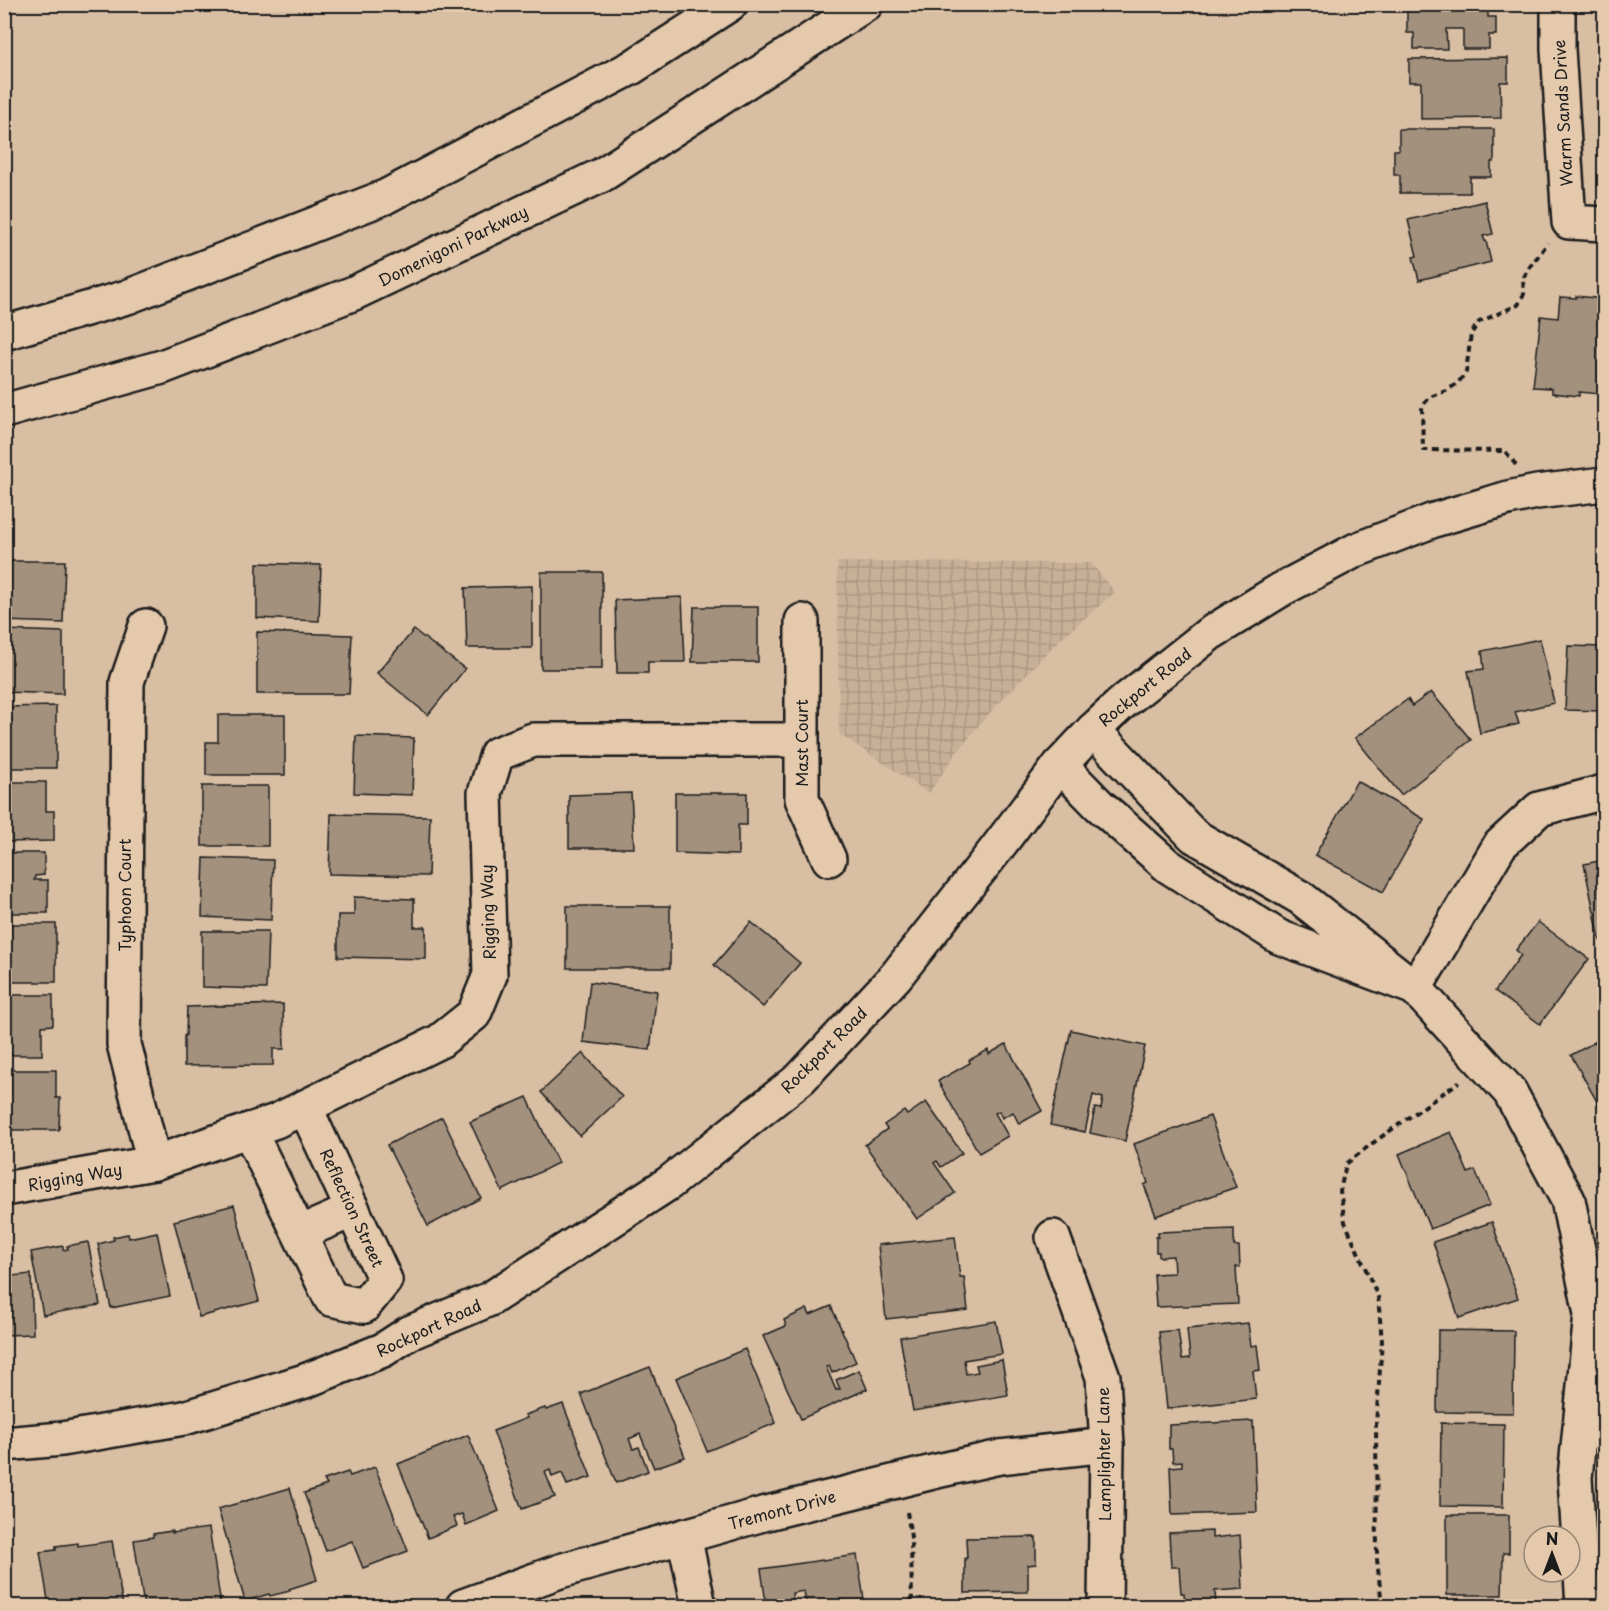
<svg xmlns="http://www.w3.org/2000/svg" width="1609" height="1611" font-family="'Playpen Sans',sans-serif">
<style>
.industrial{fill:url(#industrial-grid)}
.building{fill:#a3917e;stroke:#1c1c1c;stroke-width:1.5}
.lines{fill:none;stroke-linecap:round;stroke-linejoin:round}
.minor-casing{stroke:#1c1c1c;stroke-width:38}
.major-casing{stroke:#1c1c1c;stroke-width:38}
.path{stroke:#1c1c1c;stroke-width:4;stroke-dasharray:6 4.5;stroke-linecap:butt}
.minor{stroke:#e4c9ac;stroke-width:33}
.major{stroke:#e4c9ac;stroke-width:33}
.labels{text-anchor:middle;stroke-width:6;stroke-linejoin:round;paint-order:stroke}
.street-label{font-size:16px;fill:#1c1c1c;stroke:#e4c9ac}
</style>
<defs>
<pattern id="industrial-grid" width="8" height="8" patternUnits="userSpaceOnUse" patternTransform="scale(1.5)"><rect width="8" height="8" fill="#c8b098"/><path d="M0 4h8M4 0v8" fill="none" stroke="#ab9782"/></pattern>
</defs>
<rect width="100%" height="100%" fill="#d8bea3"/>
<filter id="ink" filterUnits="userSpaceOnUse"><feTurbulence type="fractalNoise" baseFrequency=".0167" numOctaves="2"/><feDisplacementMap in="SourceGraphic" scale="12" xChannelSelector="R" yChannelSelector="G"/><feConvolveMatrix kernelMatrix="1 2 1 2 8 2 1 2 1" color-interpolation-filters="sRGB"/></filter>
<g filter="url(#ink)">
<polygon class="industrial" points="837,562 1091,563 1115,592 1054,645 984,719 955,755 929,793 839,734"/>
<g class="building">
<polygon points="1407,4 1501,4 1501,7 1488,7 1488,17 1496,17 1496,35 1489,35 1489,49 1463,49 1463,29 1446,29 1447,49 1414,49 1414,33 1407,33"/>
<polygon points="1508,58 1508,82 1500,82 1501,118 1421,119 1421,82 1409,82 1409,59"/>
<polygon points="1399,129 1494,129 1494,162 1491,162 1491,177 1470,177 1470,193 1400,193 1400,175 1394,175 1394,150 1399,150"/>
<polygon points="1485,201 1493,234 1483,236 1485,241 1486,241 1491,262 1419,280 1413,257 1417,256 1408,220"/>
<polygon points="1576,296 1604,299 1604,349 1600,394 1579,392 1579,396 1552,393 1552,388 1533,387 1541,316 1558,318 1560,297 1576,298"/>
<polygon points="4,561 65,561 63,623 4,621"/>
<polygon points="257,563 321,565 319,621 257,618"/>
<rect x="541" y="572" width="61" height="97"/>
<polygon points="532,586 532,648 467,648 465,588"/>
<polygon points="682,597 685,662 648,662 648,673 617,673 615,600"/>
<polygon points="694,607 758,607 758,662 692,662"/>
<polygon points="4,630 63,632 63,694 4,692"/>
<polygon points="414,630 465,669 428,715 377,673"/>
<polygon points="257,632 352,635 349,694 257,694"/>
<polygon points="1540,639 1554,703 1515,712 1519,724 1480,733 1468,671 1484,669 1482,651"/>
<polygon points="1568,646 1604,647 1604,711 1565,710"/>
<polygon points="1431,692 1471,740 1401,795 1355,738 1408,699 1412,706"/>
<polygon points="56,706 56,768 4,768 4,707"/>
<polygon points="218,715 285,715 285,775 206,775 206,742 218,742"/>
<polygon points="356,736 414,738 412,795 354,793"/>
<polygon points="1357,781 1424,819 1383,892 1315,855"/>
<polygon points="4,782 46,782 46,811 54,811 54,841 4,842"/>
<rect x="202" y="786" width="66" height="60"/>
<polygon points="631,793 634,848 569,848 569,795"/>
<polygon points="675,793 747,793 747,825 738,825 738,855 675,853"/>
<polygon points="331,814 430,816 428,876 329,874"/>
<polygon points="4,853 44,853 44,875 35,876 34,880 48,880 48,913 4,913"/>
<polygon points="204,858 273,860 271,920 202,917"/>
<polygon points="1604,860 1604,939 1600,940 1584,864"/>
<polygon points="354,897 414,899 414,927 426,927 426,959 338,957 338,915 354,915"/>
<rect x="567" y="906" width="103" height="62"/>
<polygon points="751,922 800,963 763,1007 714,965"/>
<polygon points="1538,922 1589,959 1540,1024 1495,991 1521,955 1516,950"/>
<rect x="4" y="924" width="52" height="58"/>
<polygon points="202,931 268,931 266,989 202,987"/>
<polygon points="590,982 657,991 650,1050 583,1042"/>
<polygon points="4,995 53,995 53,1025 42,1026 42,1055 4,1055"/>
<polygon points="283,1004 284,1049 273,1049 273,1065 184,1066 184,1036 186,1035 187,1007"/>
<polygon points="1071,1030 1145,1046 1125,1141 1090,1133 1095,1108 1101,1109 1103,1098 1093,1095 1085,1132 1050,1125"/>
<polygon points="1604,1037 1604,1114 1571,1055"/>
<polygon points="1006,1044 1042,1111 1019,1124 1013,1112 1002,1118 999,1111 995,1113 1008,1136 979,1153 938,1081 970,1063 969,1060 988,1050 989,1054"/>
<polygon points="583,1053 622,1097 580,1136 541,1092"/>
<polygon points="4,1070 56,1070 56,1098 60,1098 59,1130 4,1130"/>
<polygon points="527,1097 558,1163 502,1191 470,1122"/>
<polygon points="926,1102 962,1153 941,1167 937,1161 934,1163 955,1193 917,1219 865,1145 887,1129 884,1125 904,1111 907,1115"/>
<polygon points="1210,1116 1236,1187 1156,1216 1144,1185 1148,1183 1134,1144"/>
<polygon points="442,1117 481,1198 428,1226 387,1145"/>
<polygon points="1451,1132 1468,1173 1475,1170 1490,1205 1430,1229 1399,1154"/>
<polygon points="234,1205 259,1301 199,1317 174,1221"/>
<polygon points="1492,1222 1518,1298 1459,1318 1433,1242"/>
<polygon points="1234,1229 1234,1246 1239,1246 1240,1267 1236,1267 1238,1304 1156,1307 1154,1274 1174,1273 1173,1256 1159,1257 1159,1252 1156,1252 1156,1237 1158,1237 1158,1232"/>
<polygon points="157,1232 170,1296 111,1308 98,1244 114,1240 113,1237 128,1234 129,1238"/>
<polygon points="955,1237 960,1277 964,1277 968,1310 886,1319 878,1245"/>
<polygon points="88,1242 100,1305 43,1315 31,1252 63,1246 63,1250 68,1249 67,1246"/>
<polygon points="4,1262 12,1262 12,1276 31,1274 33,1334 4,1335"/>
<polygon points="831,1306 856,1362 832,1373 829,1366 826,1367 836,1390 840,1389 836,1380 859,1370 867,1389 801,1419 763,1336 786,1326 784,1320 807,1309 810,1315"/>
<polygon points="996,1321 1002,1354 964,1360 966,1374 978,1372 976,1365 1002,1360 1008,1395 913,1411 900,1337"/>
<polygon points="1248,1323 1251,1346 1257,1345 1260,1370 1253,1371 1256,1399 1167,1409 1159,1332 1178,1330 1182,1359 1190,1358 1187,1329"/>
<polygon points="1438,1330 1514,1331 1513,1413 1437,1412"/>
<polygon points="745,1349 776,1423 707,1451 676,1378"/>
<polygon points="650,1367 685,1457 654,1468 640,1434 629,1439 633,1449 639,1447 648,1471 616,1483 581,1394"/>
<polygon points="563,1404 591,1477 567,1485 562,1473 552,1477 550,1470 545,1472 555,1497 522,1509 493,1431 527,1418 525,1415 545,1408 546,1410"/>
<polygon points="1253,1421 1257,1512 1172,1515 1170,1467 1182,1466 1182,1461 1173,1462 1172,1449 1169,1449 1169,1425"/>
<polygon points="1441,1423 1504,1424 1503,1507 1440,1506"/>
<polygon points="468,1435 499,1511 466,1525 462,1514 453,1517 457,1526 428,1538 398,1464"/>
<polygon points="375,1467 408,1551 363,1568 352,1541 326,1551 304,1493 327,1485 324,1480 348,1472 350,1476"/>
<polygon points="290,1488 317,1580 289,1589 290,1591 270,1596 269,1594 245,1601 218,1509"/>
<polygon points="1447,1515 1509,1515 1509,1553 1503,1553 1502,1595 1447,1595"/>
<polygon points="209,1528 221,1605 211,1606 144,1606 134,1540 153,1537 153,1534 172,1531 172,1533"/>
<polygon points="1212,1531 1212,1538 1240,1535 1243,1589 1215,1591 1216,1606 1185,1606 1184,1593 1181,1593 1179,1567 1171,1567 1169,1533"/>
<polygon points="1036,1537 1036,1564 1028,1565 1028,1592 965,1593 965,1558 967,1558 966,1538"/>
<polygon points="112,1541 123,1606 49,1606 40,1552 56,1550 56,1546 78,1543 78,1546"/>
<polygon points="857,1555 865,1606 788,1606 806,1604 804,1591 792,1593 793,1600 766,1603 761,1569"/>
</g>
<g class="lines">
<defs>
<g id="minor">
<polyline points="1558,4 1558,49 1569,222 1604,224"/>
<polyline points="802,621 802,799 829,859"/>
<polyline points="146,626 127,682 124,1044 154,1163"/>
<polyline points="1060,765 1099,805 1168,866 1279,937 1415,988 1301,898 1194,836 1093,730"/>
<polyline points="305,1107 385,1280 364,1306"/>
<polyline points="249,1130 331,1299 364,1306"/>
<polyline points="4,1189 154,1163 276,1121 440,1041 474,1014 490,975 485,793 497,754 533,740 801,740"/>
<polyline points="300,1233 353,1210"/>
<polyline points="1053,1237 1103,1377 1107,1445 1105,1606"/>
<polyline points="4,1444 62,1439 184,1418 305,1381 383,1350 409,1333 490,1299 669,1183 801,1078 896,976 994,852 1060,765 1093,730 1122,703 1209,634 1282,589 1356,550 1434,520 1508,498 1537,492 1604,484"/>
<polyline points="684,1536 699,1606"/>
<polyline points="463,1606 560,1571 763,1514 937,1471 1000,1457 1107,1445"/>
<polyline points="1583,1606 1575,1478 1591,1314 1568,1200 1510,1092 1415,988 1500,845 1539,809 1604,792"/>
</g>
<g id="major">
<polyline points="4,333 127,297 385,197 631,68 730,4"/>
<polyline points="4,411 162,367 354,293 602,175 866,4"/>
</g>
</defs>
<use href="#minor" class="minor-casing"/>
<use href="#major" class="major-casing"/>
<g class="path">
<polyline points="1516,465 1505,451 1423,450 1422,406 1430,397 1446,391 1458,383 1466,372 1471,334 1479,322 1518,305 1524,294 1523,279 1529,268 1548,243"/>
<polyline points="907,1512 911,1537 912,1606"/>
<polyline points="1382,1606 1377,1559 1376,1424 1382,1341 1378,1297 1345,1222 1340,1191 1346,1164 1370,1145 1459,1082"/>
</g>
<use href="#minor" class="minor"/>
<use href="#major" class="major"/>
</g>
</g>
<g class="labels">
<g class="street-label">
<text transform="translate(1563 113) rotate(-93)" y="6">Warm Sands Drive</text>
<text transform="translate(453 246) rotate(-26)" y="6">Domenigoni Parkway</text>
<text transform="translate(1145 687) rotate(-39)" y="6">Rockport Road</text>
<text transform="translate(802 743) rotate(-90)" y="6">Mast Court</text>
<text transform="translate(125 895) rotate(-90)" y="6">Typhoon Court</text>
<text transform="translate(488 912) rotate(-92)" y="6">Rigging Way</text>
<text transform="translate(824 1050) rotate(-45)" y="6">Rockport Road</text>
<text transform="translate(75 1177) rotate(-10)" y="6">Rigging Way</text>
<text transform="translate(352 1208) rotate(65)" y="6">Reflection Street</text>
<text transform="translate(429 1328) rotate(-25)" y="6">Rockport Road</text>
<text transform="translate(1104 1454) rotate(-91)" y="6">Lamplighter Lane</text>
<text transform="translate(782 1510) rotate(-15)" y="6">Tremont Drive</text>
</g>
</g>
<rect width="1609" height="1611" fill="none" stroke="#e4c9ac" stroke-width="24"/>
<rect x="12" y="12" width="1585" height="1587" fill="none" stroke="#1c1c1c" stroke-width="2" filter="url(#ink)"/>
<g transform="translate(1552 1554)"><circle r="28" fill="#e4c9ac" stroke="#948472" stroke-width="1.5"/>
<path d="M0-4.5L10 22L0 15L-10 22Z" fill="#1c1c1c"/>
<text y="-9" font-size="16" font-weight="bold" text-anchor="middle" fill="#1c1c1c">N</text>
</g>
</svg>
